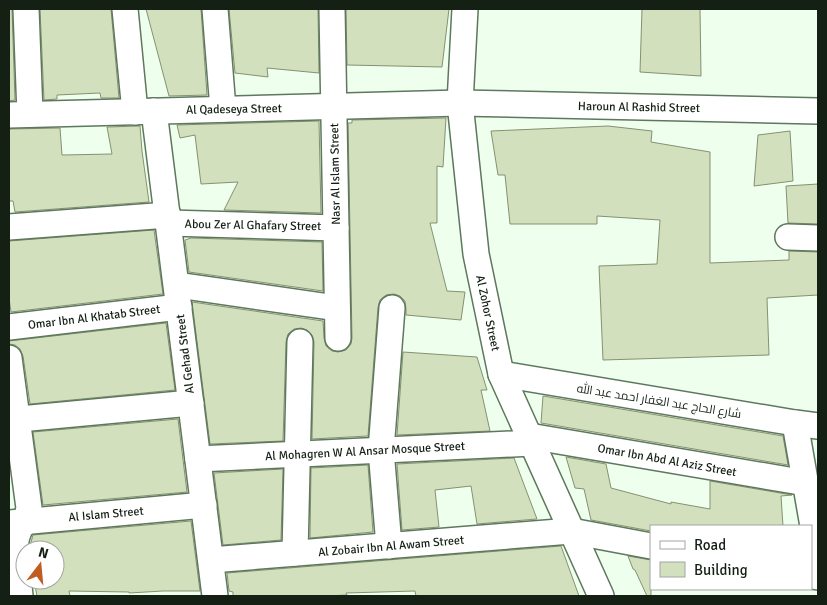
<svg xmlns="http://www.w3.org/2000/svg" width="827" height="605" font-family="Signika,Cairo,sans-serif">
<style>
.building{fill:#d2e0bd;stroke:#859171}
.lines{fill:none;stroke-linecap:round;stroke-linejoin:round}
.street-casing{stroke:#5e775d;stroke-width:28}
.street{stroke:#fff;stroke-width:25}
.labels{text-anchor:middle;stroke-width:4;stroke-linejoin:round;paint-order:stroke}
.street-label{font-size:12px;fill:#152015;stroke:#fff}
</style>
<rect width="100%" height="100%" fill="#eeffed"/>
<g class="building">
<polygon points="9,9 12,9 15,100 9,101"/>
<polygon points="40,9 111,9 119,98 101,98 100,93 57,95 57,99 44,100"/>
<polygon points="146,9 201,9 207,95 169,96"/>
<polygon points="229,9 318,9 319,73 267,68 268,77 235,73"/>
<polygon points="346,9 449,9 442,67 347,65"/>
<polygon points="642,9 700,9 701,76 640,72"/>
<polygon points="446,118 443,167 437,166 437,223 430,223 447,291 465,292 461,320 406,315 406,309 405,301 400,296 394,294 386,295 380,300 378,307 368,436 312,439 314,342 312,335 307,330 301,328 294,329 288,334 286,342 283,441 210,444 192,302 323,321 324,338 326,346 332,351 338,352 346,350 351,344 352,338 348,123 352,123 352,120"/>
<polygon points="319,121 321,213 224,210 238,182 201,184 195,135 180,138 177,125"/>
<polygon points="140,126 142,151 149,202 15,212 13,201 9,201 9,129 60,128 62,155 112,154 107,127"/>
<polygon points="608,126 652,131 651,142 710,152 710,263 789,260 789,251 818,252 818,295 767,298 769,355 603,360 599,266 657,264 660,220 597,216 597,224 510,224 505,175 498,175 491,131"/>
<polygon points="790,131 793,181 754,186 758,135"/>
<polygon points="818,184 818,224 788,223 786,186"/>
<polygon points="154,230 163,294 11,312 9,298 9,241"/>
<polygon points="191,238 322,242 323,291 189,272 185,240"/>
<polygon points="166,323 175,390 30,404 23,356 20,349 15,345 9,344 9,341"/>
<polygon points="403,352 477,357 487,390 481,390 490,431 397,435"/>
<polygon points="543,396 783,436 788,465 541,423"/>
<polygon points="178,419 187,492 43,505 33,432"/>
<polygon points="566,457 606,464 611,488 671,504 671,502 710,509 710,481 792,495 781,496 783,526 651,526 651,531 591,520 584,489 575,488"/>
<polygon points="514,458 537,519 477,524 471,486 435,490 439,527 402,530 397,464"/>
<polygon points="368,465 373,532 310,538 311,468"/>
<polygon points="283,469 281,540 223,545 214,473"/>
<polygon points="191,521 200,591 163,591 129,593 129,592 69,591 70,596 37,596 34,580 55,580 55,550 30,550 30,546 33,535"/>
<polygon points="561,546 579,596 416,596 415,591 346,593 347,595 326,596 233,596 233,592 229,591 227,573"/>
<polygon points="628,556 651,560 651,596 647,596 635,570 633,569"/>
</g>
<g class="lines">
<defs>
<g id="street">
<polyline points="26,9 30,114"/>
<polyline points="125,9 135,112"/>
<polyline points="215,9 223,109"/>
<polyline points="332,9 338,338"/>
<polyline points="465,9 460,103 476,254 501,374 601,596"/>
<polyline points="154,111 215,596"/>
<polyline points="9,115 460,103 818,111"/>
<polyline points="169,223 336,228"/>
<polyline points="9,227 168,215"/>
<polyline points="788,237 818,238"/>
<polyline points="177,285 337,308"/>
<polyline points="9,327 179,307"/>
<polyline points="9,358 29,508 26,521 20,528 17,536 15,545 20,596"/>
<polyline points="501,374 795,423 818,426"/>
<polyline points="9,420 191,403"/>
<polyline points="795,423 818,555"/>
<polyline points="529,436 806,483"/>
<polyline points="198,459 532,443"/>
<polyline points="10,523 204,505"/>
<polyline points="389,546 381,450 392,308"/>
<polyline points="295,553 300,342"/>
<polyline points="211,560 571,531 651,546"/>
<polyline points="811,576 818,577"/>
</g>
</defs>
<use href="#street" class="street-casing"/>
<use href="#street" class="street"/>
</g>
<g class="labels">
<g class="street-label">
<text transform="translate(639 107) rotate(1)" y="4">Haroun Al Rashid Street</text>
<text transform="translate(234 109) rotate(-1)" y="4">Al Qadeseya Street</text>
<text transform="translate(335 174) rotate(-91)" y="4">Nasr Al Islam Street</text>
<text transform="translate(253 225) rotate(1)" y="4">Abou Zer Al Ghafary Street</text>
<text transform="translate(488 313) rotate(78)" y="4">Al Zohor Street</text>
<text transform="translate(94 317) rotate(-7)" y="4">Omar Ibn Al Khatab Street</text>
<text transform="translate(185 354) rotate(-97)" y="4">Al Gehad Street</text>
<text transform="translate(659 401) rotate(9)" y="4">شارع الحاج عبد الغفار احمد عبد الله</text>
<text transform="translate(365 451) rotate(-3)" y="4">Al Mohagren W Al Ansar Mosque Street</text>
<text transform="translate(667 460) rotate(10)" y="4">Omar Ibn Abd Al Aziz Street</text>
<text transform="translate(106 514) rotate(-5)" y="4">Al Islam Street</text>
<text transform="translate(391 546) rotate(-5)" y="4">Al Zobair Ibn Al Awam Street</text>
</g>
</g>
<rect width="827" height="605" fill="none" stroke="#152015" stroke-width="20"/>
<rect x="650" y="525" width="162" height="65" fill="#ffffff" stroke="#a1a6a1"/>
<rect x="660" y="541" width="25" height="8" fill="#ffffff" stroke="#a1a6a1"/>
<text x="694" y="550" font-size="15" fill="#152015">Road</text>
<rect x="660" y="562" width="25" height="15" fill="#d2e0bd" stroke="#a1a6a1"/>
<text x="694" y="575" font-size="15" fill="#152015">Building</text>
<g transform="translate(40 565) rotate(16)"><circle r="24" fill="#ffffff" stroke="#a1a6a1"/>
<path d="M0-4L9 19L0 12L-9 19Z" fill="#c05e22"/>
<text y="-8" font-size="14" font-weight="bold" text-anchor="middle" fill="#152015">N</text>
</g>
</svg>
